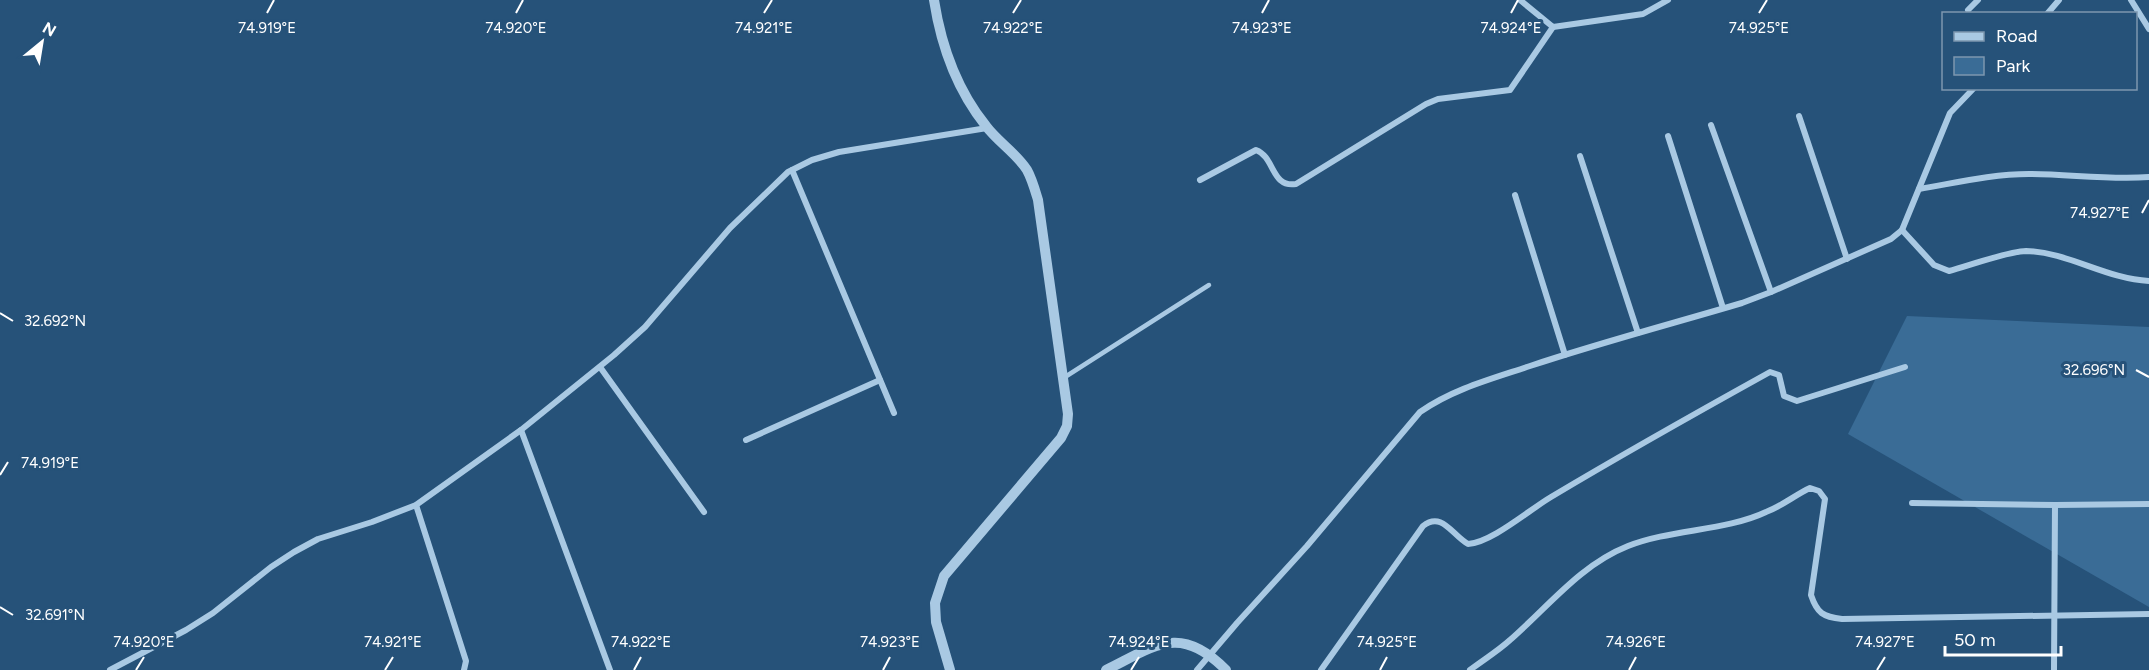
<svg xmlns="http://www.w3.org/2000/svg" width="2149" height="670" font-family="Figtree,sans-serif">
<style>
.green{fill:#3a6c96}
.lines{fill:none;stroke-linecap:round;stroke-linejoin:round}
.service{stroke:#a9c9e3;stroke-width:4.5}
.minor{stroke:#a9c9e3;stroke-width:6}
.tertiary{stroke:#a9c9e3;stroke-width:10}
.ticks{fill:none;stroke:#fff;stroke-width:2}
.ticks-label{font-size:15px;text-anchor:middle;fill:#fff;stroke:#265279;stroke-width:6;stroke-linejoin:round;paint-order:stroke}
</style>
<rect width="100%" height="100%" fill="#265279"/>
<polygon class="green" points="1907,316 2149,327 2149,607 1848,434"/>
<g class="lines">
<polyline class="service" points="1065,377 1209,285"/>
<g class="minor">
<polyline points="1520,0 1553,27 1643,14 1668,0"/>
<polyline points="2131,0 2149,29"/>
<polyline points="1968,10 1978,0"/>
<polyline points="2047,14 2059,0"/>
<polyline points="1799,116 1847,259"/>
<polyline points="1711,125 1771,292"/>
<polyline points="1668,136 1723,308"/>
<polyline points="1580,156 1638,333"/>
<polyline points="792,170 894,413"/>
<path d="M1200,180L1256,150C1275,157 1271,188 1296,184L1426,104L1438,99L1510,90L1553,27"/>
<path d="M1919,189C1955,183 1992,174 2029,174C2069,174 2108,180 2149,177"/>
<polyline points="1515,195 1565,355"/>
<path d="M1902,230L1934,265L1949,271C1968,266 2009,251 2026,251C2068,252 2106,279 2149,281"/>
<polyline points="600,367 704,512"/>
<polyline points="521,430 610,670"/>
<polyline points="746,440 880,380"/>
<polyline points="1912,503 2055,505 2054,670"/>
<polyline points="416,505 466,661 464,670"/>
<polyline points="2055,505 2149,504"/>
<polyline points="110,670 186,630 213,613 271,567 294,552 318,539 372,522 416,505 521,430 614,355 645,327 730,228 788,172 812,160 839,152 987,128"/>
<path d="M1197,670L1237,623L1307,546L1420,412C1453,389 1491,379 1530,366C1599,343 1671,324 1742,303L1771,292L1891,239L1902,230L1950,113L1974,88"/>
<path d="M1321,670L1423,526C1442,511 1452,535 1468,544C1491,543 1529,510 1551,497C1623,454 1696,413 1770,372L1779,375L1784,396L1797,401L1905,367"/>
<path d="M1470,670C1483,660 1498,651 1510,640C1548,607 1580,565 1628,546C1671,529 1726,531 1766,512C1782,506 1795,495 1810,488L1819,491L1825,499L1811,595C1817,613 1823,617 1842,619L2149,614"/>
</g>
<g class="tertiary">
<path d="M934,0C941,45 957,90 986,126C998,142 1016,153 1027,170C1032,179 1035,190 1038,200L1068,414L1067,426L1061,438L944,576L935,603L936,622L950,670"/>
<path d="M1106,670C1155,646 1180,623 1226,670"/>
</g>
</g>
<path class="ticks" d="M267,13L274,0M516,13L523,0M764,13L772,0M1013,13L1021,0M1262,13L1269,0M1511,13L1518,0M1759,13L1767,0M2142,213L2149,200M0,313L13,321M2136,370L2149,377M0,475L8,462M0,607L13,615M136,670L144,657M385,670L393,657M634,670L641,657M883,670L890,657M1131,670L1139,657M1380,670L1387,657M1629,670L1636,657M1877,670L1885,657"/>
<g class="ticks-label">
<text x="516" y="33">74.920°E</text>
<text x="764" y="33">74.921°E</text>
<text x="1013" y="33">74.922°E</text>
<text x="1262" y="33">74.923°E</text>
<text x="1511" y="33">74.924°E</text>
<text x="1759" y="33">74.925°E</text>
<text x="267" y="33">74.919°E</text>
<text x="2100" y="218">74.927°E</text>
<text x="55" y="326">32.692°N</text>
<text x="2094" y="375">32.696°N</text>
<text x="50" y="468">74.919°E</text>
<text x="55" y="620">32.691°N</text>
<text x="144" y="647">74.920°E</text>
<text x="393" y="647">74.921°E</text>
<text x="641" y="647">74.922°E</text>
<text x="890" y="647">74.923°E</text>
<text x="1139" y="647">74.924°E</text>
<text x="1387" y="647">74.925°E</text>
<text x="1636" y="647">74.926°E</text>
<text x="1885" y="647">74.927°E</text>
</g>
<rect x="1942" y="12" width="195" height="78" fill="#265279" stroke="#7d97af" stroke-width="1.5"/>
<rect x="1954" y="32" width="30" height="9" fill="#a9c9e3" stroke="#7d97af" stroke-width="1.5"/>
<text x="1996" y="42" font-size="18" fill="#ffffff">Road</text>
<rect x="1954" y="57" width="30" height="18" fill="#3a6c96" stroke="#7d97af" stroke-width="1.5"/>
<text x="1996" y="72" font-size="18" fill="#ffffff">Park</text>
<g transform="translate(42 42) rotate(30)" stroke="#265279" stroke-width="4.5" paint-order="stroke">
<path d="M0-4.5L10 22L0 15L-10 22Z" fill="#ffffff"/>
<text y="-9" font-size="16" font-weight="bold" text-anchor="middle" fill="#ffffff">N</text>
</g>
<path d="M1945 646v9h116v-9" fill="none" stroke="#ffffff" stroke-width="3"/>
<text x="1954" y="646" font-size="18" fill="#ffffff" stroke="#265279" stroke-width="4.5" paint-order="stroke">50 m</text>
</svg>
